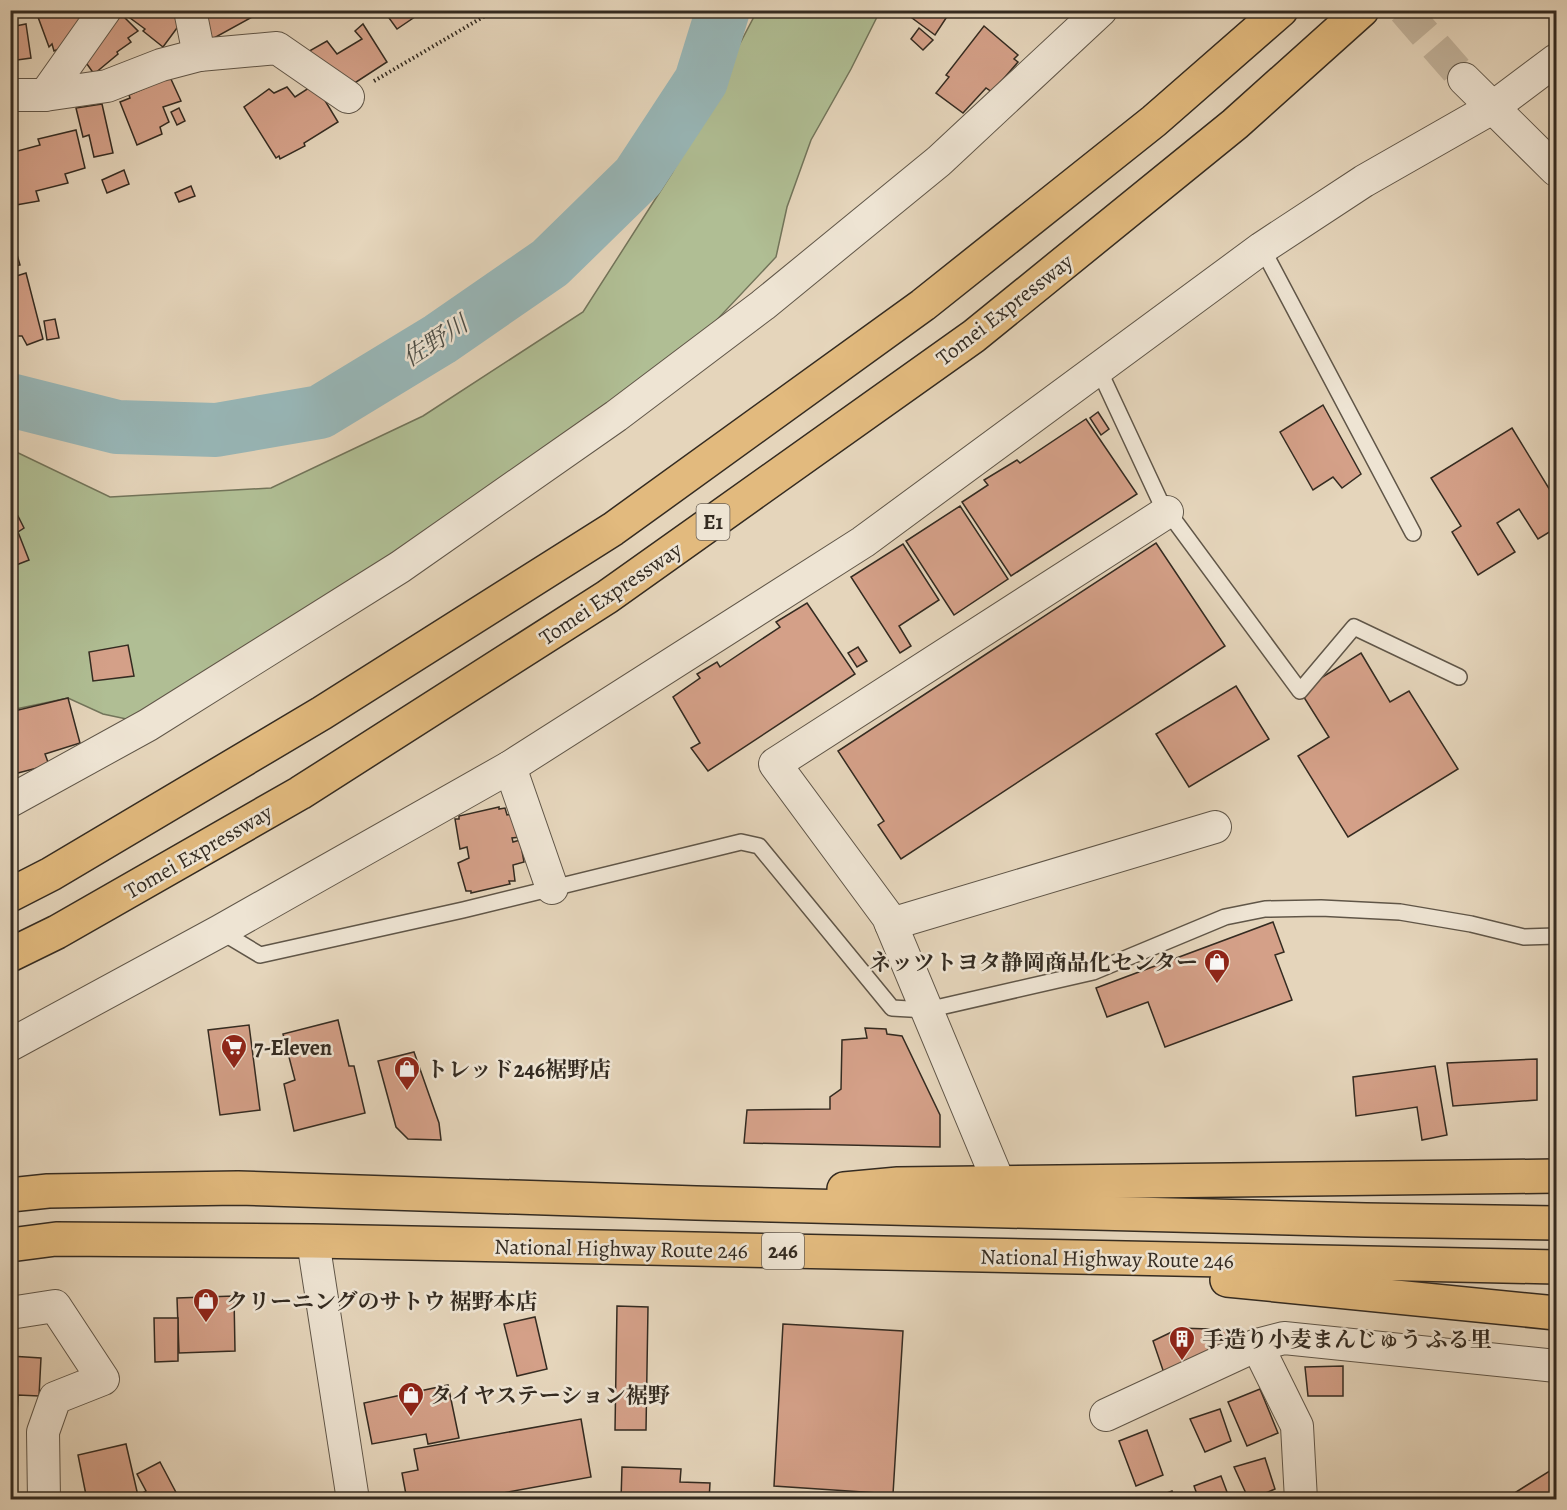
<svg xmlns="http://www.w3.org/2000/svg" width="1567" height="1510" font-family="Alegreya,'Noto Serif JP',serif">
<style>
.green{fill:#b0be94;stroke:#72745a;stroke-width:1.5}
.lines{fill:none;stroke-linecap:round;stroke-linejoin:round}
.river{stroke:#98b7b8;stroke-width:54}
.building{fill:#d4a088;stroke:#342b21;stroke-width:1.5}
.minor-tunnel{stroke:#c2b39c;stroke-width:32;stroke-dasharray:32 16;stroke-linecap:butt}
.service-casing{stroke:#605648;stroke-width:18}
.minor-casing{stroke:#605648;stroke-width:34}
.trunk-casing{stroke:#342b21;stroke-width:36}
.motorway-casing{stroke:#342b21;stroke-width:36}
.path{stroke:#342b21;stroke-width:4;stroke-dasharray:1.5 3;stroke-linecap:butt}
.service{stroke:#eee4d3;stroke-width:15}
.minor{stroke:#eee4d3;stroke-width:32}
.trunk{stroke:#e2ba7e;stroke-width:33}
.motorway{stroke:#e2ba7e;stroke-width:33}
.labels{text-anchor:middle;stroke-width:5;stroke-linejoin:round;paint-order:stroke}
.shield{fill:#eee4d3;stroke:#6c6256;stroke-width:1.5}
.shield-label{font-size:21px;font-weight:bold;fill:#342b21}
.street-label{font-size:22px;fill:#342b21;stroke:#eee4d3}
.poi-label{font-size:22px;font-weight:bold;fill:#342b21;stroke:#eee4d3;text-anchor:start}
.water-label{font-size:24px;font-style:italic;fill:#4d4e47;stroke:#eee4d3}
</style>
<rect width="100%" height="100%" fill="#e5d5bb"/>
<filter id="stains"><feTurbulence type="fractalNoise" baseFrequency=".00333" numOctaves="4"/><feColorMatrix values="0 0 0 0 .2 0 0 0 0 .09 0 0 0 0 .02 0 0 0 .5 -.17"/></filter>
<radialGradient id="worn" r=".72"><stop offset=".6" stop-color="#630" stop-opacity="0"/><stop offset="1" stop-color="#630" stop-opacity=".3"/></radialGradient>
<polygon class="green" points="757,11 880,11 851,69 811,140 787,207 776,257 679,360 358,581 131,720 103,714 68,698 11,710 10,449 110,497 271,488 423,416 583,312 672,173"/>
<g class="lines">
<polyline class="river" points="10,400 117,427 216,430 320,412 440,339 550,263 638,177 701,81 723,10"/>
</g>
<g class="building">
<polygon points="52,10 100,10 63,47 54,51 52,44 49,47 38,17"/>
<polygon points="123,10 178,10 184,26 177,28 163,47 143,31 145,29 122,12"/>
<polygon points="206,10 265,10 205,43"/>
<polygon points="392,10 425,10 397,29 389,18 395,14"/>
<polygon points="905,10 948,10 950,12 935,35 904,12"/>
<polygon points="120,13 138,31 128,38 131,42 117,52 118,54 94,74 82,57"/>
<polygon points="26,24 31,58 10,61 10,27"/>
<polygon points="363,24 387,62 347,88 304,54 327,41 337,54 362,39 355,31"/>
<polygon points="984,26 1018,55 1014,59 1018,62 992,92 986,88 963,113 936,93 949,77 946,75"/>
<polygon points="919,28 933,40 923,50 911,39"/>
<polygon points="170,77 181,101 163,107 169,122 160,127 162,134 137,145 120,102 130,98 129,95"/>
<polygon points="315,84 338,122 304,143 305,146 280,159 279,156 276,158 244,107 269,89 274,93 287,87 295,97"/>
<polygon points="102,104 113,153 94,157 89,135 83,137 76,108"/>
<polygon points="179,108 185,121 177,125 171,112"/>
<polygon points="76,130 85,168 65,174 68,183 36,191 39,201 10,206 10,153 40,145 38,139"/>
<polygon points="124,170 129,184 107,193 102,180"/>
<polygon points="191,186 195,196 179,202 175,193"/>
<polygon points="10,231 20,265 10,267"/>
<polygon points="26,273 43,339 27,345 22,336 10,336 10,278"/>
<polygon points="55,319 59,338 47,340 44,321"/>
<polygon points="1323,405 1361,474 1342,488 1333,477 1313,490 1280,432"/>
<polygon points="1098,412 1109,429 1101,435 1090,418"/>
<polygon points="1086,419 1137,494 1011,576 962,502 988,485 984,480 1017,460 1020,463"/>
<polygon points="1512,428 1556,500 1556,528 1538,539 1519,509 1497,523 1515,552 1478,575 1452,532 1461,526 1431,478"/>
<polygon points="960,506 1008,579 954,615 906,541"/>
<polygon points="18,516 24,528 18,532 29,560 11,567 12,571 10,572 10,519"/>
<polygon points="1156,543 1225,646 901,859 878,825 884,821 838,751"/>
<polygon points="903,544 939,600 899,626 911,646 900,653 851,577"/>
<polygon points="807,603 855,674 708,771 691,748 700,743 673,697 700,678 697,674 717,662 720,667 780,627 776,622"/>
<polygon points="128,645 134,676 93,681 89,652"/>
<polygon points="858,647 867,661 857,667 848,653"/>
<polygon points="1361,653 1390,702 1409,691 1458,769 1348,837 1298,756 1329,737 1300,691"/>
<polygon points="1236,686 1269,739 1189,787 1156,734"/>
<polygon points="68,698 80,743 45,754 49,765 10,775 10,712"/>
<polygon points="499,807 499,809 505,808 507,815 517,813 521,837 512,838 513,842 520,840 524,862 513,865 515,881 509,881 510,884 471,893 471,891 466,891 458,863 469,858 467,847 460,849 455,819 459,819 459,816"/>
<polygon points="1273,922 1284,952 1275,955 1292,1000 1165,1047 1148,1002 1107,1017 1096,988"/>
<polygon points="338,1020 349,1066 354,1066 365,1113 294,1131 284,1084 295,1080 283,1034"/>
<polygon points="249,1025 260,1110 220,1115 208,1030"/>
<polygon points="865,1028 886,1029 887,1034 902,1036 940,1115 940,1147 744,1143 747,1110 830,1109 830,1097 841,1089 842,1040 867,1038"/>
<polygon points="414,1052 439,1123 441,1140 408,1139 396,1127 378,1061"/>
<polygon points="1537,1059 1537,1100 1453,1106 1447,1063"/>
<polygon points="1435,1066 1447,1135 1422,1140 1417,1107 1356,1116 1353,1077"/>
<polygon points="234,1296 235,1351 179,1353 177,1298"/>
<polygon points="617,1306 648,1307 646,1430 615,1430"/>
<polygon points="535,1317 547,1369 517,1376 504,1324"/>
<polygon points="154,1318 178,1318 178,1361 155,1362"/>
<polygon points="783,1324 903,1331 893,1494 774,1486"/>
<polygon points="1180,1328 1237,1330 1242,1345 1166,1379 1153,1341"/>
<polygon points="10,1356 41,1358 39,1396 18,1395 14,1475 10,1475"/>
<polygon points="1343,1366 1343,1396 1308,1396 1305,1367"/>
<polygon points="448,1385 459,1438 428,1444 426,1434 372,1444 364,1403"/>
<polygon points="1260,1389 1278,1433 1247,1446 1228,1402"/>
<polygon points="1220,1409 1231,1441 1205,1452 1190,1419"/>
<polygon points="581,1419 591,1477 464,1500 407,1500 402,1473 418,1470 414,1449"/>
<polygon points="1147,1430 1163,1475 1136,1486 1119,1441"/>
<polygon points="126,1444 139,1500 87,1500 78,1455"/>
<polygon points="1265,1458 1275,1489 1249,1500 1234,1467"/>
<polygon points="160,1462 180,1500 144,1500 141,1494 146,1491 137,1474"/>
<polygon points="622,1467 681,1469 680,1482 710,1483 709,1500 621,1500"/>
<polygon points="1556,1467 1556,1500 1520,1500 1516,1492"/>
<polygon points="1221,1476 1230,1500 1199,1500 1194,1486"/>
<polygon points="1172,1491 1175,1500 1149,1500"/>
</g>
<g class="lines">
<polyline class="minor-tunnel" points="1404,10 1464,79"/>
<defs>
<g id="service">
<polyline points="1262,248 1413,533"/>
<polyline points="1099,370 1160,501 1300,691 1354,627 1459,677"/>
<polyline points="220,931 260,955 463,910 741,842 759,846 892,1008 927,1010 1093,972 1225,917 1265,909 1321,908 1400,912 1471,924 1524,937 1556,936"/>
</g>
<g id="minor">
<polyline points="190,10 199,55"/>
<polyline points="1464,79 1556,170"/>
<polyline points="10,95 45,95 107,86 161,65 199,55 277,48 348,97"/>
<polyline points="45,95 105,10"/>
<polyline points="510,767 552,888"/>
<polyline points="10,801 148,725 400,567 616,416 763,305 939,161 1101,10"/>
<polyline points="891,924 1215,827"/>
<polyline points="10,1045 220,931 510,767 863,542 1262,248 1364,181 1492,108 1556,60"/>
<polyline points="999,1183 888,917 775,764 1167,512"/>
<polyline points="313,1241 353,1500"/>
<polyline points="10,1313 55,1306 103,1379 55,1398 43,1432 44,1500"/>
<polyline points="1257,1345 1297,1426 1301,1500"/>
<polyline points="1106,1415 1257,1345 1284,1338 1556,1366"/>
</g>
<g id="trunk">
<polyline points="844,1189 898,1184 1556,1176"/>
<polyline points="10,1195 48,1191 238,1188 696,1203 1366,1220 1556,1223"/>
<polyline points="10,1245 56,1239 313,1241 1556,1267"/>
<polyline points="1227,1280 1556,1313"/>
</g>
<g id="motorway">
<polyline points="10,895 51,874 322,713 613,529 923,305 1154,121 1281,10"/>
<polyline points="10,955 57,932 300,793 607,597 974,336 1235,124 1362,10"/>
</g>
</defs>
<use href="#service" class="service-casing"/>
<use href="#minor" class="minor-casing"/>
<use href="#trunk" class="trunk-casing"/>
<use href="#motorway" class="motorway-casing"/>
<polyline class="path" points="374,81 495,10"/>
<use href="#service" class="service"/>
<use href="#minor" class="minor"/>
<use href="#trunk" class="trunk"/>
<use href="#motorway" class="motorway"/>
</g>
<defs>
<symbol id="shop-pin" viewBox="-11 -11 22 30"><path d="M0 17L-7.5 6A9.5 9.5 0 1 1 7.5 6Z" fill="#8f2418" stroke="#eee4d3"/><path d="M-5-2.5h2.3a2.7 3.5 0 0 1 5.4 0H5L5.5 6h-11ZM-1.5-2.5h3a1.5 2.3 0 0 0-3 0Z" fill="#fff"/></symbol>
<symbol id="supermarket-pin" viewBox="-11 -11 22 30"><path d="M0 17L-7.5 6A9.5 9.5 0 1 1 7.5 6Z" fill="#8f2418" stroke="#eee4d3"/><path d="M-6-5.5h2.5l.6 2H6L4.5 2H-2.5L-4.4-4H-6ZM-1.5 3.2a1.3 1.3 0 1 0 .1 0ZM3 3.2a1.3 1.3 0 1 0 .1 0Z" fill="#fff"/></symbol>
<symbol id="building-pin" viewBox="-11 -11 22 30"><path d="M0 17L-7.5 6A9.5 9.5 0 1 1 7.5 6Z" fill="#8f2418" stroke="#eee4d3"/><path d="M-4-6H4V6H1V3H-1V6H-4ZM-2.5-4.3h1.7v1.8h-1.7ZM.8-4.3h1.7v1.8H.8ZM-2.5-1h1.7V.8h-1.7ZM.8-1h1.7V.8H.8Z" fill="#fff"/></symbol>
</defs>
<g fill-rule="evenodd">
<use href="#shop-pin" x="1202" y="947" width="30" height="40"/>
<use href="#supermarket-pin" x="219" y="1032" width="30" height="40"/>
<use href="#shop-pin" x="392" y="1054" width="30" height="40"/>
<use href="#shop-pin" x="191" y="1286" width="30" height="40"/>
<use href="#building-pin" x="1167" y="1324" width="30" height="40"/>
<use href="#shop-pin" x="396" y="1380" width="30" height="40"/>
</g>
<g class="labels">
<g class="shield">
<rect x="696.5" y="504" width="33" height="36" rx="4.5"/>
<rect x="762" y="1233" width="42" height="36" rx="4.5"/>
</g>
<g class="shield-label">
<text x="713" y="529">E1</text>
<text x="783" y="1258">246</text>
</g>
<g class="street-label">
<text transform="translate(1004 309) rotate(-38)" y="8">Tomei Expressway</text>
<text transform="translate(610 593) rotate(-34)" y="8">Tomei Expressway</text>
<text transform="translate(198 851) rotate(-30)" y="8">Tomei Expressway</text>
<text transform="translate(621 1248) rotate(1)" y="8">National Highway Route 246</text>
<text transform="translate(1107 1258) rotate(1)" y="8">National Highway Route 246</text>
</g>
<g class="poi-label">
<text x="1198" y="970" text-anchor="end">ネッツトヨタ静岡商品化センター</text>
<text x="254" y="1055">7-Eleven</text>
<text x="426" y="1077">トレッド246裾野店</text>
<text x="226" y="1309">クリーニングのサトウ 裾野本店</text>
<text x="1202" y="1347">手造り小麦まんじゅう ふる里</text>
<text x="430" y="1403">タイヤステーション裾野</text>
</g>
<g class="water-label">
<text transform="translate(435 341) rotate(-33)" y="8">佐野川</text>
</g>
</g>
<rect width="1567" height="1510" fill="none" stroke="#e5d5bb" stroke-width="36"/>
<rect x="12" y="12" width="1543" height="1486" fill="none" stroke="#342b21" stroke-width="3"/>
<rect x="18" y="18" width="1531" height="1474" fill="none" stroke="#342b21" stroke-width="1.5"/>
<rect width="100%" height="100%" filter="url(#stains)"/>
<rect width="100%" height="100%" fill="url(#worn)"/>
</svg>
